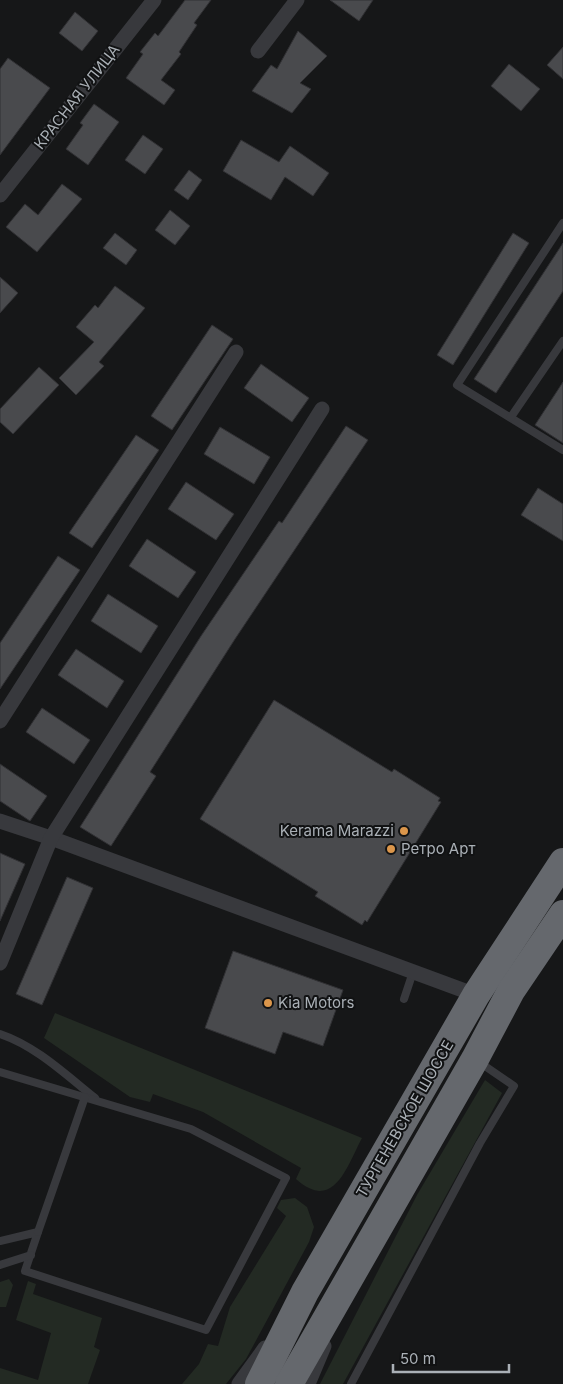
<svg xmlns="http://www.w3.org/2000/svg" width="563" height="1384" font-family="Inter,sans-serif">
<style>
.green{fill:#232a23}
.building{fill:#494a4d;stroke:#313134}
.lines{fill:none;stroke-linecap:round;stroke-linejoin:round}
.lane{stroke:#38393d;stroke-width:8}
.street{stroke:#38393d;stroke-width:15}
.highway{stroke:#65686d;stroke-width:28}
.poi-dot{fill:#db964b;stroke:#111213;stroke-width:2}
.labels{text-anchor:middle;stroke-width:4;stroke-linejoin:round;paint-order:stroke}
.street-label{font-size:15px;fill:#aab0b6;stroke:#111213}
.poi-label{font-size:15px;fill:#aab0b6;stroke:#111213;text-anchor:start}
</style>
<rect width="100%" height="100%" fill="#161718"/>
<g class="green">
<path d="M55,1013L362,1138C347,1166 334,1213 296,1179L301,1168L203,1112L153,1094L150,1102L130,1097L44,1038Z"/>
<polygon points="485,1080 502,1093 343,1384 320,1384 417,1195"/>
<polygon points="295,1198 307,1207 314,1227 309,1242 246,1359 226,1384 182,1384 199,1364 208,1344 218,1346 230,1307 286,1216 277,1208 281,1200"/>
<polygon points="9,1279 13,1285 6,1307 0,1307 0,1282"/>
<polygon points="28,1281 36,1284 33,1294 102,1318 94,1347 100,1350 88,1384 0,1384 0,1368 38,1380 51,1333 16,1320"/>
</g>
<g class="building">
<polygon points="185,0 211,0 194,23 197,25 179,52 181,54 161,80 175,90 164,105 126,78 143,54 140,52 155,33 158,36"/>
<polygon points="330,0 373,0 359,21"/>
<polygon points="75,12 98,31 82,51 59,33"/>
<polygon points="298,31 327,56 300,83 311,89 292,113 252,91 271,65 277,69"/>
<polygon points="563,47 563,79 547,65"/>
<polygon points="8,58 50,88 0,155 0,69"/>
<polygon points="509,64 540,89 521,111 491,86"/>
<polygon points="94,104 119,122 88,165 66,149 83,125 80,123"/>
<polygon points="143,135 163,149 145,174 125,160"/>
<polygon points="241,140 279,162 290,146 329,173 313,196 285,177 271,200 223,171"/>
<polygon points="189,170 202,180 188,200 174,190"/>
<polygon points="62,184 82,199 37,252 6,227 25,204 38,215"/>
<polygon points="170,210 190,226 175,245 155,230"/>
<polygon points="115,233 137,250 126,265 103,248"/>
<polygon points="513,233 529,243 453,365 437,355"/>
<polygon points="563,243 563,291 496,393 474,379"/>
<polygon points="0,277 18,293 0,313"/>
<polygon points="115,286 145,308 99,362 104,366 76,395 59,378 94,342 76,327 95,305 98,308"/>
<polygon points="212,325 233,339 172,430 151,416"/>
<polygon points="261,364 309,398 292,422 244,388"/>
<polygon points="39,367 59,385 13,434 0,422 0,409"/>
<polygon points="563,382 563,443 535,425"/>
<polygon points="346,426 368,440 235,639 150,772 156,776 111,846 80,827 201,636 279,521 282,523"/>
<polygon points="220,427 270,457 254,484 204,454"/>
<polygon points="136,435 159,450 92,548 69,533"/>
<polygon points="186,482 234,514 216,540 168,509"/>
<polygon points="538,488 563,504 563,541 521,515"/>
<polygon points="147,539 196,572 178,598 129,566"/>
<polygon points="58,556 80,570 0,689 0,643"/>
<polygon points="108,594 158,626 141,653 91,621"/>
<polygon points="76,649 124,681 107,708 58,675"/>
<polygon points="274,700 392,772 394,769 440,798 438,801 441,802 367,922 365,920 362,925 315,896 318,892 200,819"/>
<polygon points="42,708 90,740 74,764 26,732"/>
<polygon points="0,764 47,796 30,821 0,801"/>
<polygon points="0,853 25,864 0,921"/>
<polygon points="67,877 93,888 42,1005 16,994"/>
<polygon points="233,951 343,990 323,1046 283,1032 275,1054 205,1028"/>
</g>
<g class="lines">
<g class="lane">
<polyline points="563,223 457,385 563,450"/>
<polyline points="511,417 563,341"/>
<polyline points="404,999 413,972"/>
<path d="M0,1034C36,1046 66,1075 95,1098"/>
<polyline points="0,1072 191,1129 286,1178 206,1330 25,1271 38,1232 0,1241"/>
<polyline points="38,1232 85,1097"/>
<polyline points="0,1265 31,1255"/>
<polyline points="351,1384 480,1143 514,1086 479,1062"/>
</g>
<g class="street">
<polyline points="258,51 297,0"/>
<polyline points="0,195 154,0"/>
<polyline points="0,721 236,352"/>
<polyline points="0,821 51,838 476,995"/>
<polyline points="0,963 51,838 322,409"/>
<polyline points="239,1384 265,1348"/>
<polyline points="308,1384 324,1346"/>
</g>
<g class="highway">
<polyline points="259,1384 305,1292 476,995 563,862"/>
<polyline points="289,1384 475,1059 511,991 563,914"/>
</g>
</g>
<g class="poi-dot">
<circle cx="404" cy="831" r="5"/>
<circle cx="391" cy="849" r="5"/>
<circle cx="268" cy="1003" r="5"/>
</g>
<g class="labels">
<g class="street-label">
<text transform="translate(77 97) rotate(-52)" y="5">КРАСНАЯ УЛИЦА</text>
<text transform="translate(405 1119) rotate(-60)" y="5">ТУРГЕНЕВСКОЕ ШОССЕ</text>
</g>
<g class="poi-label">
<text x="394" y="836" text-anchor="end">Kerama Marazzi</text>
<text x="401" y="854">Ретро Арт</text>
<text x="278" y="1008">Kia Motors</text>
</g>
</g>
<path d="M393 1364v8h116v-8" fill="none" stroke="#aab0b6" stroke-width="2.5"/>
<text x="400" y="1364" font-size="15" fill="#aab0b6" stroke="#111213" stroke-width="4" paint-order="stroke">50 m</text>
</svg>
